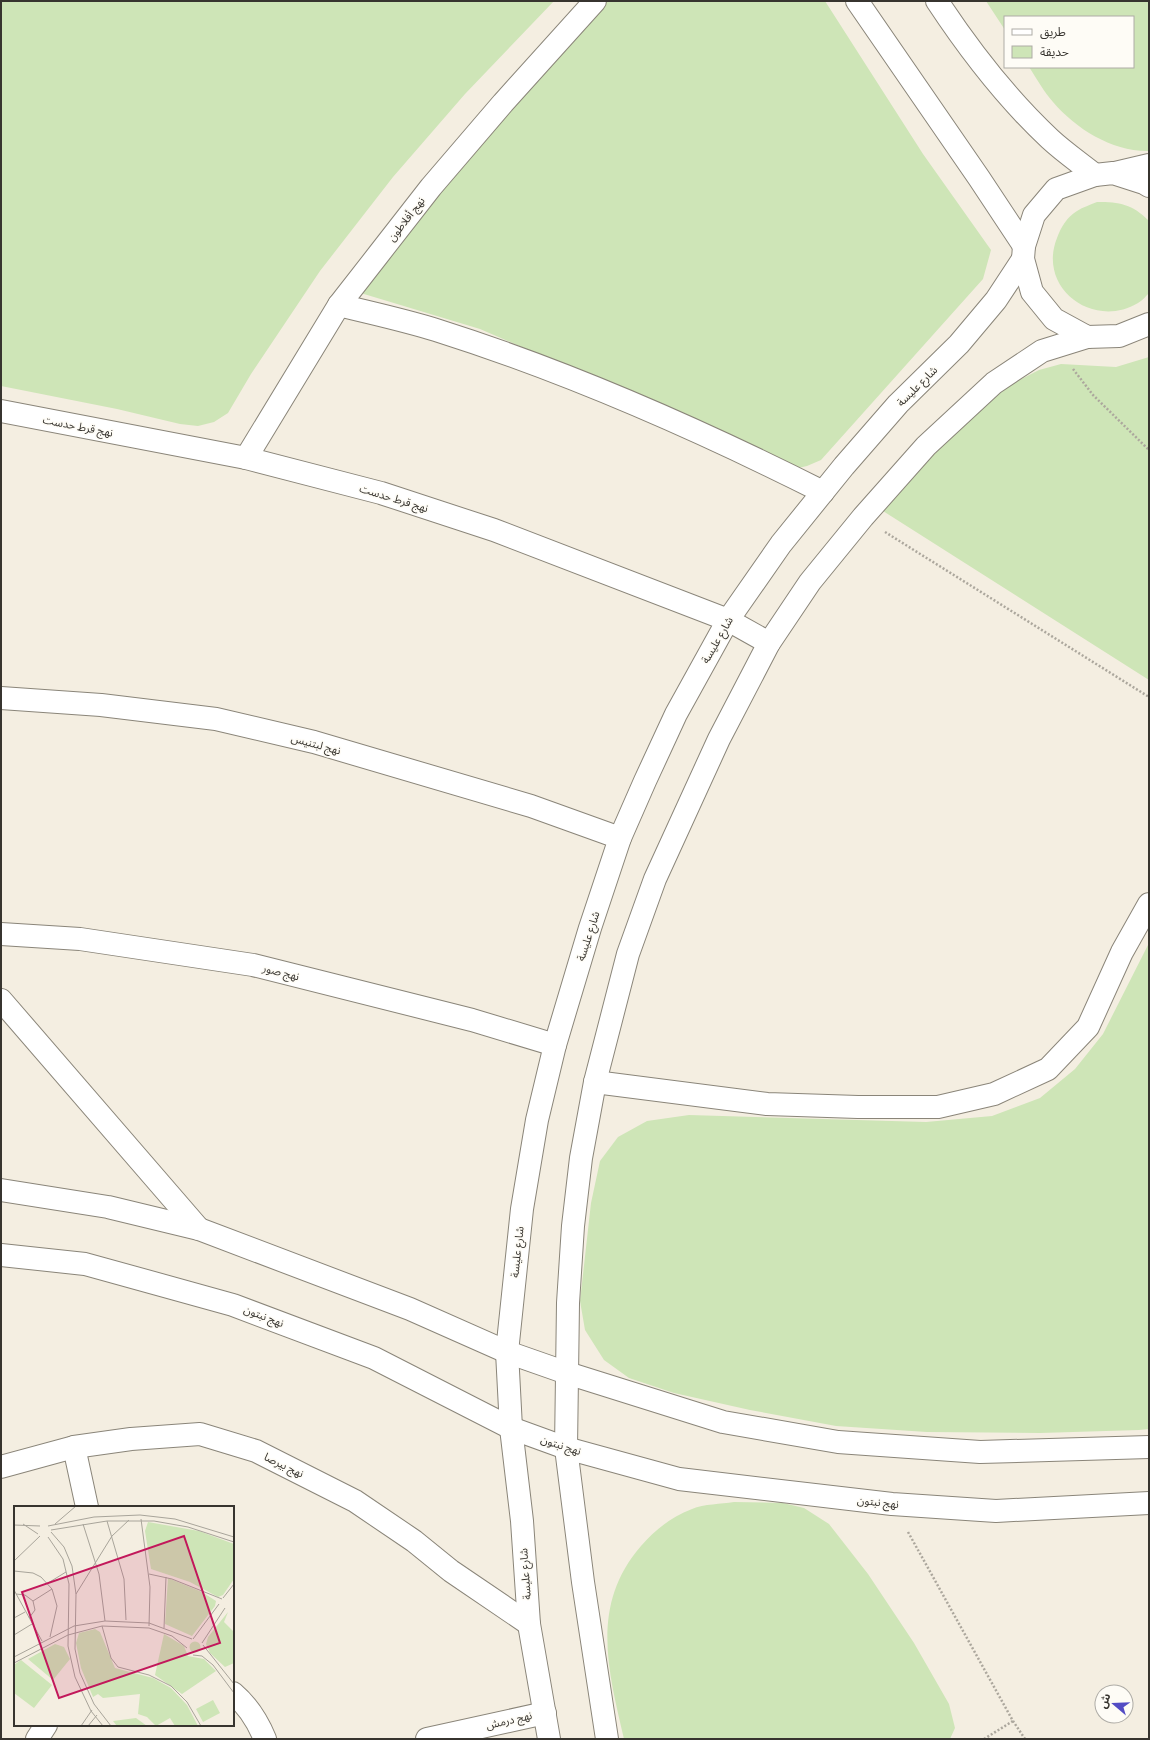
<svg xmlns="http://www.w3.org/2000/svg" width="1150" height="1740" font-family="'IBM Plex Serif','Noto Sans Arabic',serif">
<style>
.green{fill:#cee5b7}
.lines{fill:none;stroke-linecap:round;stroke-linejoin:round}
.street-casing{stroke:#8a8579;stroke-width:24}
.secondary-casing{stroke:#8a8579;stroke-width:24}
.path{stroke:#aca79d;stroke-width:2.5;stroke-dasharray:2 2;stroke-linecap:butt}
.street{stroke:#fff;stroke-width:22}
.secondary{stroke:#fff;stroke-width:22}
.labels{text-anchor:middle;stroke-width:3;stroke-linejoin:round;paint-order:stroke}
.street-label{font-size:11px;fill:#37342f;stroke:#fefcf6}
.inset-road{fill:none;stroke:#a8a49a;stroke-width:1}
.view{fill:#c2185b;fill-opacity:0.15;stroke:#c2185b;stroke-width:2}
.inset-edge{fill:none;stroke:#37342f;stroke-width:2}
</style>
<rect width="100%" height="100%" fill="#f4eee1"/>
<g class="green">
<polygon points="1,1 554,1 465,94 393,177 320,271 251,374 228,413 214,422 198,426 180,424 117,409 1,386"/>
<polygon points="604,1 825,1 923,154 991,250 983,279 821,460 807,466 789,470 552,360 480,329 354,291"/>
<path d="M986,1H1149V151C1113,152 1076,129 1053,102C1044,92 1037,79 1029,67H1133V17H1005V30Z"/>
<path d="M1097,202C1120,202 1132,204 1149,221V293C1146,296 1142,301 1138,303C1093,330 1037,288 1057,238C1061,227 1067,217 1077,211C1083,207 1090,205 1097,202Z"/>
<polygon points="1149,357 1149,680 883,511 908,481 957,431 1008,386 1039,370 1061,364 1116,367"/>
<polygon points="1149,943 1149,1429 1139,1430 1040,1433 927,1432 836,1426 750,1410 674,1393 629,1378 604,1360 585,1330 580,1301 591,1203 600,1161 618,1137 647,1121 689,1115 926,1122 992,1116 1040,1098 1075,1069 1103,1034"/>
<path d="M734,1502L783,1503L804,1508L829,1524L868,1574L914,1643L949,1704L955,1728L950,1739H624C608,1670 590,1605 641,1546C655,1530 671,1517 692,1509C704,1504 721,1504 734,1502Z"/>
</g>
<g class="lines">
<defs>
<g id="street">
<polyline points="857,1 979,178 1024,246"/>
<path d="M937,1C970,51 1006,98 1050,139C1064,152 1080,163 1095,175"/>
<polyline points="1115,173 1149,165"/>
<polyline points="1149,186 1144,183 1113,173 1095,175 1056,189 1034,215 1024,246 1023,259 1032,292 1054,319 1087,337 1119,336 1149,324"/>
<path d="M339,305C371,313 404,320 436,330C569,372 698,429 823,492"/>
<polyline points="1,411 246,458 381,493 494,530 728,620 769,643"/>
<polyline points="246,458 339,305 378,255 431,187 503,103 595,1"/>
<polyline points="1,698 101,705 216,719 314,742 531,806 620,838"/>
<polyline points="1,934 80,939 253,965 472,1020 555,1045"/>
<polyline points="1,1000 199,1229"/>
<polyline points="595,1082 767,1104 858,1107 938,1107 994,1094 1048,1069 1088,1027 1122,952 1149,904"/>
<polyline points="74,1447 87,1507"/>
<polyline points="1,1467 74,1447 131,1439 200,1434 256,1451 355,1501 414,1541 451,1571 529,1624"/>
<path d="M233,1693C247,1705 258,1722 265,1739"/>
<polyline points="37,1739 46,1725"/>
<polyline points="427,1739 545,1713"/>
<polyline points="549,1739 529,1624 522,1521 511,1428 507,1352 522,1209 537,1120 555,1045 590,928 620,838 645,781 676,714 728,620 781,544 844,466 898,404 959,344 996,300 1023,259"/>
<polyline points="607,1739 583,1582 566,1448 568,1303 573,1226 581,1158 595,1082 628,954 655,879 719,739 769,643 810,582 863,517 926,446 994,383 1042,351 1087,337"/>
</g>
<g id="secondary">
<polyline points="1,1190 108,1207 199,1229 410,1309 507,1352 567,1373 723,1422 838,1442 980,1452 1149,1447"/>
<polyline points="1,1255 85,1264 233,1305 374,1358 511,1428 566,1448 679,1479 892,1504 996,1511 1149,1503"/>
</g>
</defs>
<use href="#street" class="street-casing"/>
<use href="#secondary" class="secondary-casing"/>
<g class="path">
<polyline points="1073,369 1093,395 1149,450"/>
<polyline points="885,532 1149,697"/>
<polyline points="908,1532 1013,1721 1025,1739"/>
<polyline points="984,1739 1013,1721"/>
</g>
<use href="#street" class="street"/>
<use href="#secondary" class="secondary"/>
</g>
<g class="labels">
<g class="street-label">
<text transform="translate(406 219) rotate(-52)" y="4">نهج أفلاطون</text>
<text transform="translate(917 386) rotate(-45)" y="4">شارع عليسة</text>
<text transform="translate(78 426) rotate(11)" y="4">نهج قرط حدست</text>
<text transform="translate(394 498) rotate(17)" y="4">نهج قرط حدست</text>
<text transform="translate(717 640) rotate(-60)" y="4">شارع عليسة</text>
<text transform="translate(316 744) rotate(15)" y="4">نهج لبتنيس</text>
<text transform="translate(588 936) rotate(-72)" y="4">شارع عليسة</text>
<text transform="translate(281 972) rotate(14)" y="4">نهج صور</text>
<text transform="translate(517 1252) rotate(-84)" y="4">شارع عليسة</text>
<text transform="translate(264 1316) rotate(21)" y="4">نهج نبتون</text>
<text transform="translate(561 1445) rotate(18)" y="4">نهج نبتون</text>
<text transform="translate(284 1465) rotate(26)" y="4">نهج بيرصا</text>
<text transform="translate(878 1502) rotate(6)" y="4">نهج نبتون</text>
<text transform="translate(525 1574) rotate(-94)" y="4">شارع عليسة</text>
<text transform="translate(509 1720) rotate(-13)" y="4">نهج درمش</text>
</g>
</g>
<g transform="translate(14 1506)">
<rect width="220" height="220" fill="#f4eee1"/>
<path d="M134,16L185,25L220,38V73L209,89L204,91L176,76L137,63L131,25ZM154,72L188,86L202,95L201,100L178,130L151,118ZM214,106L210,116L220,126V157L211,161L196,147L192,138L194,131ZM81,123L86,126L101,162L139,172L157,182L173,199L184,220H161L156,212L142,220L133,211L124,208L126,188L89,192L84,188L79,191L67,162L62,137L65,127ZM150,128L170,140L174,150L190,153L202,165L168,188L141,169ZM175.5 141a5.5 5.5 0 1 1 11 0a5.5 5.5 0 1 1-11 0ZM41,138L50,141L56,153L39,174L14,153ZM7,154L38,179L20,202L0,187V159ZM199,194L206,207L189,216L182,203ZM122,212L133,220H103L99,215Z" fill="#cee5b7"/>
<path class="inset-road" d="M127,13L136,81L135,120M93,15L110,73L112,114M9,18L24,28M41,18L62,0M69,18L85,68L91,115M0,19L26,20M34,20L80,11L126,9L161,13L220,31M37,24L93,15H140L174,21L220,36M37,26L50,41L58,60L62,88L61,143L66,167L80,198L97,220M34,31L49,53L55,78L54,140L61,171L77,205L89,220M0,55L26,30M0,65L19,67L27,71L38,83L43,100L36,131M135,68L158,73L208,93M34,77L52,66M0,84L28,135M2,88L11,89L19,95L21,104L15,112M62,88L98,30L115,14M209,92L220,78M19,95L38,83M0,112L11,106M88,120L97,152L104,161L135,169L157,180L173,196L187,220M150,122L152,71M0,129L18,118M179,133L205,98M188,137L211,102M189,139L220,178M179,149L188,150L199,159L220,187M0,151L60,120L91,115L135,117L178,133M0,157L54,129L88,120L135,122L158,130L173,142M67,220L78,204M74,220L83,209"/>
<path class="view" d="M170,30L206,137L45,192L8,86Z"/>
<rect width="220" height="220" class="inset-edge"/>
</g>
<rect width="1150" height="1740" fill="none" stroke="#37342f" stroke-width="4"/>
<rect x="1004" y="16" width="130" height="52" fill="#fefcf6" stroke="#aeaca6"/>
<rect x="1012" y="29" width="20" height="6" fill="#ffffff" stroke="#aeaca6"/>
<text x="1040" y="36" font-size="12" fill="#37342f">طريق</text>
<rect x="1012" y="46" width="20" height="12" fill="#cee5b7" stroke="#aeaca6"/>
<text x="1040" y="56" font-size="12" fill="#37342f">حديقة</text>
<g transform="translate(1114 1704) rotate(289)"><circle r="19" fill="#fefcf6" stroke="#aeaca6"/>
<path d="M0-3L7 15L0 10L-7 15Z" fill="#534cc4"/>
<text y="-6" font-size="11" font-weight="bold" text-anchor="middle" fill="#37342f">ش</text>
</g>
</svg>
